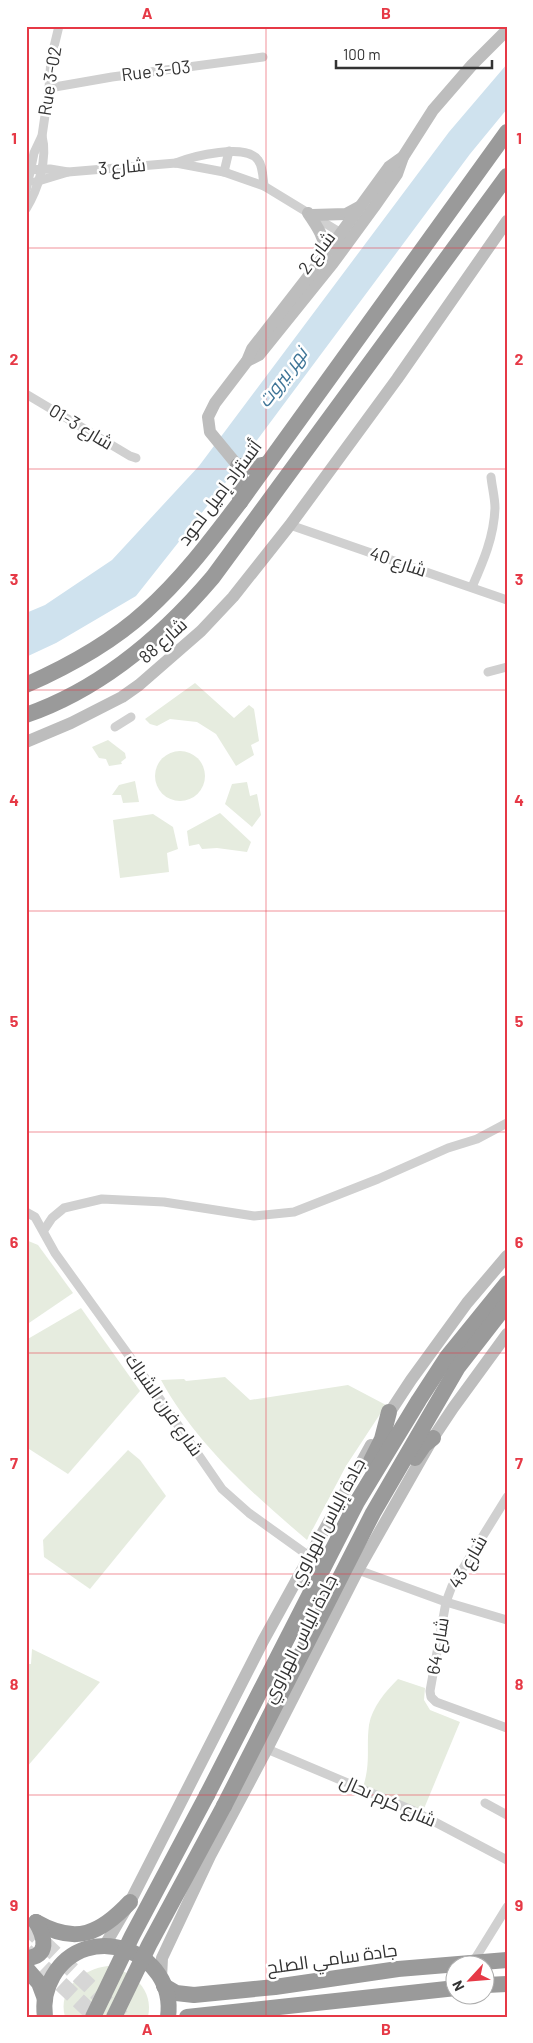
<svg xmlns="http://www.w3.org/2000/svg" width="533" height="2043" font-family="Barlow,Cairo,sans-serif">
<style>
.green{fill:#e6ecdf}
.water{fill:#cfe2ee}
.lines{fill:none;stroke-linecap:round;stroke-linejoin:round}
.highway-tunnel{stroke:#d6d6d6;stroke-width:16;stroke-dasharray:16 8;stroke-linecap:butt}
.street{stroke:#d0d0d0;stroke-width:9}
.secondary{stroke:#bdbdbd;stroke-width:12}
.highway{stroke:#9a9a9a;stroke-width:16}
.highway-bridge{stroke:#9a9a9a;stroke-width:16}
.grid{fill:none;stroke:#e63946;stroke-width:1;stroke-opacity:0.55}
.labels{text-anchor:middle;stroke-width:5;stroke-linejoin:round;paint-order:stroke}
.street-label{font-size:18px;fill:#333;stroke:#fff}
.water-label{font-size:19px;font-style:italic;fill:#3f7597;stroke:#fff}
.neatline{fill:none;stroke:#e63946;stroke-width:2}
.grid-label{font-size:16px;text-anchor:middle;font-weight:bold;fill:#e63946}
</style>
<rect width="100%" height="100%" fill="#fff"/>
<g class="green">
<polygon points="195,683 234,718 249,705 254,709 259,741 251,745 254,755 236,766 216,734 197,722 170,719 157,726 150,724 145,719"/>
<polygon points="108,740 125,753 126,758 121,762 122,764 109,766 106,759 99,758 92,747"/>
<circle cx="180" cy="776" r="25"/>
<polygon points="135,781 139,802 123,803 121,795 112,795 119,785"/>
<polygon points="247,782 250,796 257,794 261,815 252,827 225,804 232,784"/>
<polygon points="220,813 251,842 247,852 217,848 202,849 199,844 189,846 187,831"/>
<polygon points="153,814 173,827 178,849 167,853 169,872 120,878 113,820"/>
<polygon points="26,1240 38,1245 73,1293 26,1325"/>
<polygon points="81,1308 140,1391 68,1474 26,1447 26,1340"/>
<path d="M225,1377L250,1400L348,1385L386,1405L346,1466L307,1540C252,1493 196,1444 161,1380L184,1379L186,1381Z"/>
<polygon points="128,1450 140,1460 166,1496 90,1589 44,1557 43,1540"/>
<polygon points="32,1649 100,1682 26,1768 26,1664 31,1664"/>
<path d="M398,1679L425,1688L424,1700L430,1710L460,1722L423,1811L363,1787C371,1763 366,1747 369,1725C372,1707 386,1691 398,1679Z"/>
<path d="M108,1966C132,1971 154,1989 148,2017H65C57,1988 83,1969 108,1966Z"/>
</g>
<polygon class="water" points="507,64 507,109 470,154 223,486 136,596 56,643 26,657 26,613 45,605 112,560 199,466 449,132"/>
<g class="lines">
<g class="highway-tunnel">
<polyline points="26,1926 122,2017"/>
<polyline points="26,1951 96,2017"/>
</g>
<g class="street">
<polyline points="49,88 112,77 263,57"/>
<path d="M176,163C193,156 246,143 258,160C263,166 263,178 264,186"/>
<polyline points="26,170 50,169 68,172 176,163 224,172 264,186 346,236"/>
<polyline points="224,172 229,151"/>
<polyline points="35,182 68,172"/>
<polyline points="26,191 34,153 42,136 49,88 51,59 59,26"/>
<path d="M26,209C38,189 48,159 42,136"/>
<polyline points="26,394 130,456 136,458"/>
<polyline points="290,525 507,600"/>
<path d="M472,587C483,562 494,537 495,508C495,498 492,487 491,477"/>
<polyline points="488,672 507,667"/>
<polyline points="115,727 131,717"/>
<polyline points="26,1212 35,1217 55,1253 153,1389 222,1489 249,1513 309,1556"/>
<polyline points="44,1230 52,1218 64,1208 102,1199 164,1202 254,1216 294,1212 378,1179 448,1148 477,1139 507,1123"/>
<polyline points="507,1497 452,1586 446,1602 430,1691 431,1697 436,1702 507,1728"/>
<polyline points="358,1570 446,1602 507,1620"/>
<polyline points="267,1749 414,1811 507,1860"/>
<polyline points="485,1803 507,1815"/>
<polyline points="473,1962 507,1907"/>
</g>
<g class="secondary">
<path d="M308,213C317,226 326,239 325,255"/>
<polyline points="312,215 346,214 359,207"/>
<polyline points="247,361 259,355 333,263 374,207 397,174 403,157 433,110 472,65 507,30"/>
<polyline points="238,466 210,432 208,417 215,403 247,361 252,349 325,255 389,167 403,157"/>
<polyline points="26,742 71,723 122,697 139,685 201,631 233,597 290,525 397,379 507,221"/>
<polyline points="386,1418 411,1380 467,1303 507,1256"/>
<polyline points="105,1945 130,1902 263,1641 371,1445"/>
<polyline points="161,1978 162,1958 210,1856 267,1749 358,1570 433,1438 453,1408 507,1334"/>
</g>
<g class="highway">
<polyline points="240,502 241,484 238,466 253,467 267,464"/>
<path d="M26,685C69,666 111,643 146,611C182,579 211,540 240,502L507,132"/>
<path d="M26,715C101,689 162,637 213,577L507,176"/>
<polyline points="415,1458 424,1445 433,1438"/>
<polyline points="371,1461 382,1439 389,1412"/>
<polyline points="207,1795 357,1502 419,1400 447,1357 507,1283"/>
<polyline points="224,1806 373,1513 458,1367 507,1304"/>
<path d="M36,1922C76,1945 100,1934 130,1902"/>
<path d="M26,1958C50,1957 45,1937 36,1922"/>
<polyline points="26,1968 39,1983 45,1999"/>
<polyline points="486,1985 507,1984"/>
<polyline points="164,1986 176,1993 194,1995 275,1987 398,1969 507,1960"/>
<path d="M45,2017C43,2003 46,1988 53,1976C87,1918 177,1951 168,2017"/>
<polyline points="187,2017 456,1988"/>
</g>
<g class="highway-bridge">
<polyline points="93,2017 132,1936 207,1795"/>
<polyline points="114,2017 149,1945 224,1806"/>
</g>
</g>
<path class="grid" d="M266,26V2017M26,248H507M26,469H507M26,690H507M26,911H507M26,1132H507M26,1353H507M26,1574H507M26,1795H507"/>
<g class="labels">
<g class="street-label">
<text transform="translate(156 71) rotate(-7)" y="6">Rue 3-03</text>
<text transform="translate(50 81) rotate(-81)" y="6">Rue 3-02</text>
<text transform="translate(122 167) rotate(-5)" y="6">شارع 3</text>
<text transform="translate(317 253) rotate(-53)" y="6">شارع 2</text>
<text transform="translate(81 427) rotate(31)" y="6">شارع 3-01</text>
<text transform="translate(220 493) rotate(-53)" y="6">أتستراد إميل لحود</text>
<text transform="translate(398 562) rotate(19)" y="6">شارع 40</text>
<text transform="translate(163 641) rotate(-42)" y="6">شارع 88</text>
<text transform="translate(164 1405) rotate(55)" y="6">شارع فرن الشباك</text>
<text transform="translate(327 1522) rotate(-62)" y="6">جادة إلياس الهراوي</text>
<text transform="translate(468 1562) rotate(-60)" y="6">شارع 43</text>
<text transform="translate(300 1639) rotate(-63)" y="6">جادة الياس الهراوي</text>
<text transform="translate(438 1646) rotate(-80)" y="6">شارع 64</text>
<text transform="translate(388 1801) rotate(24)" y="6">شارع كرم ىحال</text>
<text transform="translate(332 1959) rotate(-8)" y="6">جادة سامي الصلح</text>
</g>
<g class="water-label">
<text transform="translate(282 377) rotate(-53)" y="7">نهر بيروت</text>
</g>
</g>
<rect width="533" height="2043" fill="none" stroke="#ffffff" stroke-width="55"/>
<g transform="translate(470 1980) rotate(244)"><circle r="24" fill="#ffffff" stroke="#adadad"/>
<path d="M0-4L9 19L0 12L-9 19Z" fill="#e63946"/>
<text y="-8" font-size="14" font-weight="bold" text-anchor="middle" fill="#333333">N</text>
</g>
<path d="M336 60v8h156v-8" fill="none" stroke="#333333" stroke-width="2.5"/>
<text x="343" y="60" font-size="15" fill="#333333" stroke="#ffffff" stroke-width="4" paint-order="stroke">100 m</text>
<rect x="28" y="28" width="478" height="1988" class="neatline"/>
<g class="grid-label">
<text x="147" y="19">A</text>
<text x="386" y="19">B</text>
<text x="14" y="144">1</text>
<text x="519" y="144">1</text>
<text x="14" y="365">2</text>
<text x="519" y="365">2</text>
<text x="14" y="585">3</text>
<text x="519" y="585">3</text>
<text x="14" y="806">4</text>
<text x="519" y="806">4</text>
<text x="14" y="1027">5</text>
<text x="519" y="1027">5</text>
<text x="14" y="1248">6</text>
<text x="519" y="1248">6</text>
<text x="14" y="1469">7</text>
<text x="519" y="1469">7</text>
<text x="14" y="1690">8</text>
<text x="519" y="1690">8</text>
<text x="14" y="1911">9</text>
<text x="519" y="1911">9</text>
<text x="147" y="2035">A</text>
<text x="386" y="2035">B</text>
</g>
</svg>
